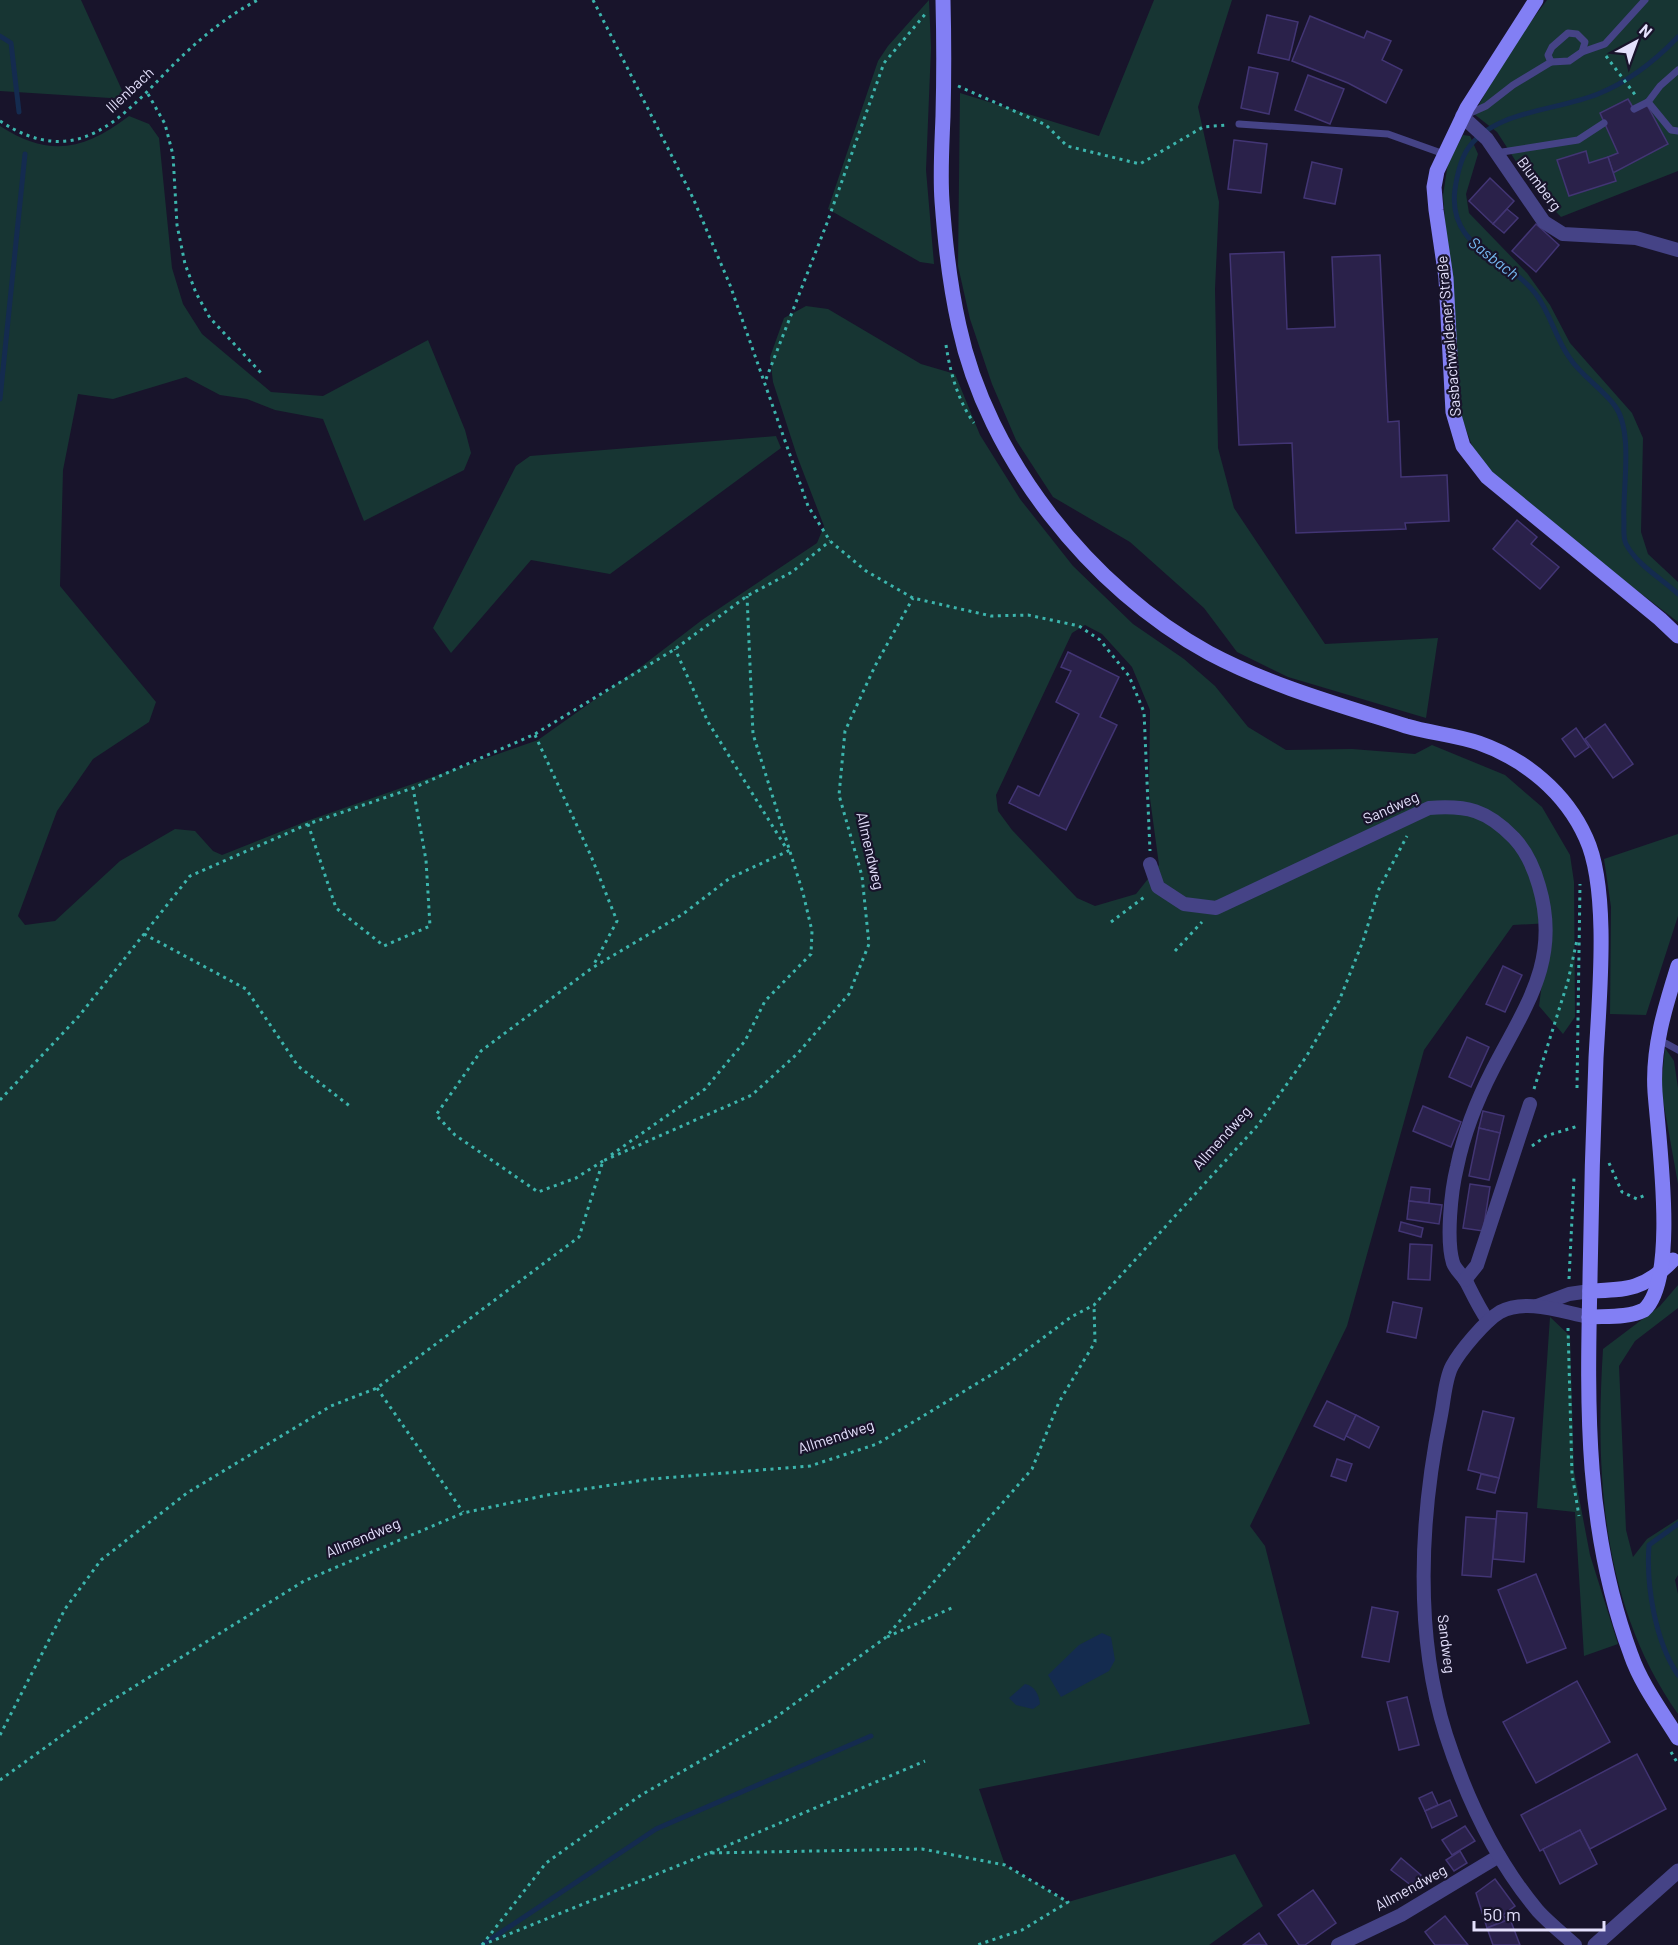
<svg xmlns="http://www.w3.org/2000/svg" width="1678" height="1945" font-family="Barlow,sans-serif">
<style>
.green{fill:#173533;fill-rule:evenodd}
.water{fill:#142b4f}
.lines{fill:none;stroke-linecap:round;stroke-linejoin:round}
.stream{stroke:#142b4f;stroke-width:5}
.building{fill:#2a214a;stroke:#423574;stroke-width:1.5}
.path{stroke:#3cb5ad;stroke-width:3;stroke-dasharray:3 4.5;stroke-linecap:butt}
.service{stroke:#454386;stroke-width:7}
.minor{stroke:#454386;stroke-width:14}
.tertiary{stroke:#454386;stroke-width:15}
.secondary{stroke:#827ff4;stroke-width:15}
.labels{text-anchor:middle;stroke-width:4.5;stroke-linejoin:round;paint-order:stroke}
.street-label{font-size:15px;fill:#e4e0fc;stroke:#18142b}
.water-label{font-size:16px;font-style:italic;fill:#77baf4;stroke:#18142b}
</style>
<rect width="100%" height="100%" fill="#18142b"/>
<g class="green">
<polygon points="0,0 81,0 126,99 0,91"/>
<polygon points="929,0 931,48 926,170 934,264 920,262 828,209 878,61 888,46"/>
<polygon points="1154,0 1232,0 1198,107 1219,202 1215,289 1218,448 1234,508 1325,644 1438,638 1426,718 1288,677 1237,652 1204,608 1130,542 1053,497 1016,440 992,384 970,319 958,266 960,93 1099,136"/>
<polygon points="1547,0 1678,0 1678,171 1561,217 1533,188 1497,132 1474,114 1506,55"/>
<path d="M129,116L149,124L159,138L172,268L183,304L202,334L271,392L323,396L428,340L465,430L471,453L464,470L364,521L323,419L275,410L247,399L220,395L186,377L113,399L78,394L63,470L60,586L156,702L149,722L93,759L57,811L18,916L25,925L55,921L120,861L175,829L195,831L213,851L222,855L307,821L538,740L642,666L702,620L817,543L824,526L797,456L773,382L770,357L784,318L806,306L828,309L921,364L955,374L980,435L1020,499L1073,566L1133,624L1184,659L1215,686L1248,727L1286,750L1352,749L1415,754L1432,745L1505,775L1542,807L1570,855L1574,882L1575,1017L1563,1034L1539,1006L1550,923L1513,925L1424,1050L1347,1326L1250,1526L1265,1546L1310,1724L979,1789L1005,1865L1068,1902L1235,1854L1263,1906L1209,1945H0V126C49,158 85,150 129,116ZM1085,625L1102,634L1132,667L1150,710L1149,791L1159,865L1136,894L1095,906L1077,898L1012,830L998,811L996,795L1072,633Z"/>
<polygon points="1463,135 1470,136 1478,154 1466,194 1469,213 1527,273 1550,305 1570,343 1632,413 1643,438 1641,532 1648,554 1678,582 1678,622 1592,556 1492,472 1474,451 1460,413 1443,195 1448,163"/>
<polygon points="776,436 781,448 610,574 531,560 451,653 433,628 516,466 530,456"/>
<polygon points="1678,834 1678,916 1646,1015 1610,1014 1611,907 1604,859"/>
<polygon points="1665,1048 1674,1061 1678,1088 1678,1184 1661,1089"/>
<path d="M1678,1285V1308L1635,1341L1619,1366L1626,1530L1633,1557L1647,1539L1678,1519V1575L1675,1580L1678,1594V1714C1602,1606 1595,1476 1603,1349L1660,1306Z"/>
<polygon points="1550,1317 1570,1336 1574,1471 1590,1555 1618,1644 1584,1656 1575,1512 1537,1508"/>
</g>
<g class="water">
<polygon points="1102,1633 1111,1637 1115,1660 1109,1671 1061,1697 1048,1675 1079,1645"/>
<path d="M1025,1684C1035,1686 1039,1695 1040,1704L1033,1709L1016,1705L1009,1698Z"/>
</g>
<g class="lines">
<g class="stream">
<polyline points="0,36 11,43 19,112"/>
<path d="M1678,37C1655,61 1628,82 1598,94C1556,111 1493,110 1467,150C1460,161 1457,176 1455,189C1447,248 1505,255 1535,293C1550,312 1555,337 1569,357C1581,376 1602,388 1615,406C1634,432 1622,490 1624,522C1624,529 1623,538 1626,544C1637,565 1661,578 1678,594"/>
<polyline points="0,399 25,154"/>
<path d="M1678,1524L1649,1545C1646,1585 1655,1641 1678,1675"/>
<polyline points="482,1945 656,1829 871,1736"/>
</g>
</g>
<g class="building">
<polygon points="1267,15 1298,22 1289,60 1258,53"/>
<polygon points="1310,16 1364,38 1367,31 1391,41 1382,60 1402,70 1386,103 1348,83 1292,61"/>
<polygon points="1249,67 1278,73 1269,114 1241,108"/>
<polygon points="1308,75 1344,89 1330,124 1295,110"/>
<polygon points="1628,99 1635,111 1647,105 1668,144 1613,173 1608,157 1618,153 1600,113"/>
<polygon points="1234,140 1267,144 1261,193 1228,189"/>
<polygon points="1586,151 1589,163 1608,157 1616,181 1569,196 1557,160"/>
<polygon points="1312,162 1342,169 1335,204 1304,198"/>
<polygon points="1490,178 1514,201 1493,224 1469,201"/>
<polygon points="1507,209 1518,218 1504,233 1493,224"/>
<polygon points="1536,224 1559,245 1536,272 1512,251"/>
<polygon points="1284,252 1287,329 1335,327 1332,257 1380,255 1388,422 1399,421 1401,477 1447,475 1449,521 1405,523 1406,529 1296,533 1292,443 1239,445 1230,254"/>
<polygon points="1517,520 1537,537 1531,544 1559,567 1540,589 1493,549"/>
<polygon points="1068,652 1119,677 1100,717 1117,725 1066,830 1009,803 1018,786 1039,796 1079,714 1056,702 1071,671 1061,667"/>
<polygon points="1605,724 1633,764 1613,778 1585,739"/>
<polygon points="1576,728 1589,747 1575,757 1562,739"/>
<polygon points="1503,966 1522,975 1505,1012 1486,1004"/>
<polygon points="1467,1037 1489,1047 1471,1087 1449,1077"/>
<polygon points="1423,1106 1461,1122 1451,1147 1413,1131"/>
<polygon points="1483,1111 1504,1116 1500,1133 1479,1128"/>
<polygon points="1479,1128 1500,1133 1489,1180 1469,1176"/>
<polygon points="1470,1184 1490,1187 1483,1231 1463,1228"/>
<polygon points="1411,1187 1430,1189 1429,1203 1409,1201"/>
<polygon points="1409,1201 1442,1205 1439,1224 1407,1219"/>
<polygon points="1401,1222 1423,1228 1421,1237 1399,1231"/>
<polygon points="1410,1244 1432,1245 1430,1280 1408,1279"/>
<polygon points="1393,1302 1422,1308 1416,1338 1387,1332"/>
<polygon points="1327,1401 1356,1415 1344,1440 1314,1426"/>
<polygon points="1483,1411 1514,1418 1499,1478 1468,1470"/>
<polygon points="1356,1415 1379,1427 1369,1448 1346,1436"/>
<polygon points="1337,1459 1352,1464 1346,1481 1331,1476"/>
<polygon points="1481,1474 1499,1478 1495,1493 1477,1489"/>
<polygon points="1497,1511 1527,1513 1524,1562 1493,1559"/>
<polygon points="1466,1517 1496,1519 1491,1577 1462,1575"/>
<polygon points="1536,1574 1566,1648 1527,1663 1498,1590"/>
<polygon points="1372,1607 1398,1612 1389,1662 1362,1657"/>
<polygon points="1577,1681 1610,1742 1536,1783 1503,1722"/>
<polygon points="1407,1697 1419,1745 1399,1750 1387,1702"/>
<polygon points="1637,1754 1666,1809 1590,1849 1580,1830 1540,1851 1521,1815"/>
<polygon points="1432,1792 1438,1805 1425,1811 1419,1798"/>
<polygon points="1450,1800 1457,1816 1432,1828 1425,1811"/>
<polygon points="1465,1826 1475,1841 1452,1855 1442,1840"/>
<polygon points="1580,1830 1597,1864 1560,1884 1543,1849"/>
<polygon points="1460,1851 1467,1863 1454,1871 1446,1860"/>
<polygon points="1401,1858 1421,1875 1412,1886 1391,1870"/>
<polygon points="1495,1879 1515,1906 1503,1915 1507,1920 1487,1928 1476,1893"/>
<polygon points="1313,1890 1336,1923 1305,1945 1299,1945 1278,1915"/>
<polygon points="1445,1916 1468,1945 1435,1945 1425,1932"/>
<polygon points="1510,1919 1520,1945 1493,1945 1487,1928"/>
<polygon points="1259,1933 1267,1945 1243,1945"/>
</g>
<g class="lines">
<g class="path">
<polyline points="593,0 693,198 730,285 808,506 830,541 866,571 913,598 991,616 1028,615 1079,626 1100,640 1129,676 1144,712 1150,851"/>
<polyline points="1606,56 1636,96"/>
<polyline points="958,86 1046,125 1067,146 1140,164 1203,127 1227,125"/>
<polyline points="148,94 165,124 173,155 177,225 185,264 196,293 210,318 262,374"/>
<path d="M0,121C76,171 120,120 171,67C196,42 226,16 258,0"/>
<path d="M946,345C950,372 958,401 974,423"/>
<polyline points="766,379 827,223 884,63 927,12"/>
<polyline points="535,735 591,856 617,921 593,966"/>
<polyline points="308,824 336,908 384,946 430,926 426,860 413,788"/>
<polyline points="1111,922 1147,895"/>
<polyline points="144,934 246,989 298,1066 351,1107"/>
<polyline points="1175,951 1202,922"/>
<polyline points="1577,1088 1580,884"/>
<polyline points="1534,1089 1568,981 1577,940"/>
<polyline points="0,1100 79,1016 190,876 308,824 413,788 535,734 675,649 747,596 792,572 830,541"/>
<polyline points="1532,1146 1546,1136 1578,1126"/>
<polyline points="611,1155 705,1089 745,1041 765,1001 811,954 812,931 803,893 753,734 747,596"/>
<polyline points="603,1161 576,1178 538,1192 455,1135 436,1115 481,1051 592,968 683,914 730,878 788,851 708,722 675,649"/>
<polyline points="1609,1163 1622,1192 1637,1199 1647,1194"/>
<polyline points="1569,1279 1574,1178"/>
<polyline points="1568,1328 1572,1474 1579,1516"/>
<polyline points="377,1388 463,1512"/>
<polyline points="887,1637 954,1607"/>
<polyline points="0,1735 65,1609 101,1560 187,1493 331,1406 377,1388 579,1237 603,1161 752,1095 798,1053 849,994 869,944 862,876 839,795 845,731 875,666 913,598"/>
<polyline points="1671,1752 1678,1764"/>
<polyline points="0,1780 103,1706 304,1581 463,1513 552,1494 651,1479 810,1466 877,1444 1004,1367 1071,1317 1094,1305 1258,1125 1306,1057 1339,1001 1363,941 1379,889 1407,836"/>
<polyline points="710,1853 925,1761"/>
<polyline points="482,1945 546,1863 641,1795 772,1720 885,1638 1032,1469 1059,1402 1095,1342 1094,1305"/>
<polyline points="482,1945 709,1853 922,1849 1005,1865 1068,1902 1022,1930 977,1945"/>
</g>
<g class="service">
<polygon points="1568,33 1577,34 1585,42 1582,52 1569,61 1551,62 1548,55 1552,47"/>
<polyline points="1582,52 1605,44 1645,0"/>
<polyline points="1648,102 1660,86 1678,70"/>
<polyline points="1634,109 1648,102 1671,130 1678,131"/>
<polyline points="1468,114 1486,106 1513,85 1551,62"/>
<polyline points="1239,124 1388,134 1444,154"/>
<polyline points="1496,153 1578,140 1604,123"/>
<polyline points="1658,1039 1678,1050"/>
</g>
<g class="minor">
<polyline points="1462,116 1487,139 1544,222 1563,234 1636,238 1678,250"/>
<path d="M1150,864L1158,887L1184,904L1216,908L1429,808C1467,805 1487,810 1514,838C1527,852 1534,868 1539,886C1561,960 1525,1007 1493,1069C1477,1100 1464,1133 1457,1167C1451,1191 1446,1240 1453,1263C1455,1269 1462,1275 1466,1281C1473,1295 1479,1308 1488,1321"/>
<polyline points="1465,1280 1477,1265 1530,1104"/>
<polyline points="1537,1306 1569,1294 1590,1291"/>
<polyline points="1338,1945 1401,1915 1499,1856"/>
<path d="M1575,1945C1563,1934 1549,1923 1538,1911C1496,1861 1466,1797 1446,1735C1414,1634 1420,1517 1441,1415C1444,1401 1445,1379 1452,1366C1460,1351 1485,1321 1500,1312C1526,1298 1562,1312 1589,1317"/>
</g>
<polyline class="tertiary" points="1595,1945 1678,1871"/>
<g class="secondary">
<path d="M943,0C944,39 944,77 943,116C942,144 940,173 942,201C945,242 950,286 959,326C987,458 1091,589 1209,653C1271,686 1340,705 1406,726C1430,733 1455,735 1479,743C1525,759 1566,793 1586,838C1610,890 1599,1000 1596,1058C1593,1132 1591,1206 1590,1280C1587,1410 1585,1531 1631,1655C1641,1684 1662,1712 1678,1738"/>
<polyline points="1536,0 1467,108 1437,171 1434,187 1436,210 1446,278 1453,412 1463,446 1487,477 1660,619 1678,636"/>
<path d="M1590,1291C1628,1290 1645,1289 1673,1260"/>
<path d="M1589,1317C1607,1316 1628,1318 1644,1310C1678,1279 1659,1145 1655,1092C1652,1049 1665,1007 1678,966"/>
</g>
</g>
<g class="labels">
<g class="street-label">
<text transform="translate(130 90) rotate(-43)" y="5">Illenbach</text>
<text transform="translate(1539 184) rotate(53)" y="5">Blumberg</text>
<text transform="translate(1449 336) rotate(-95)" y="5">Sasbachwaldener Straße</text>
<text transform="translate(1391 808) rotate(-24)" y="5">Sandweg</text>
<text transform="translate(870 851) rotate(77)" y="5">Allmendweg</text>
<text transform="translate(1222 1138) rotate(-48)" y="5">Allmendweg</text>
<text transform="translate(836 1437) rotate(-18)" y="5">Allmendweg</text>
<text transform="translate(363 1538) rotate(-23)" y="5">Allmendweg</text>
<text transform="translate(1446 1644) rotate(83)" y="5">Sandweg</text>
<text transform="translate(1411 1888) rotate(-29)" y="5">Allmendweg</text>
</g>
<g class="water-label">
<text transform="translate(1494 258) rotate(38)" y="6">Sasbach</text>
</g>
</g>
<g transform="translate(1636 42) rotate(41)" stroke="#18142b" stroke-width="4.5" paint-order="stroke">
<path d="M0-4.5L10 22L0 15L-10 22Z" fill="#e4e0fc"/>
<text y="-9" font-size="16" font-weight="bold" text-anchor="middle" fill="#e4e0fc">N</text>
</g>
<path d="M1474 1921v9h130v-9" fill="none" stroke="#e4e0fc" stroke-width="3"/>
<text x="1483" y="1921" font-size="18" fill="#e4e0fc" stroke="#18142b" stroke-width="4.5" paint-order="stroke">50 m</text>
</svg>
